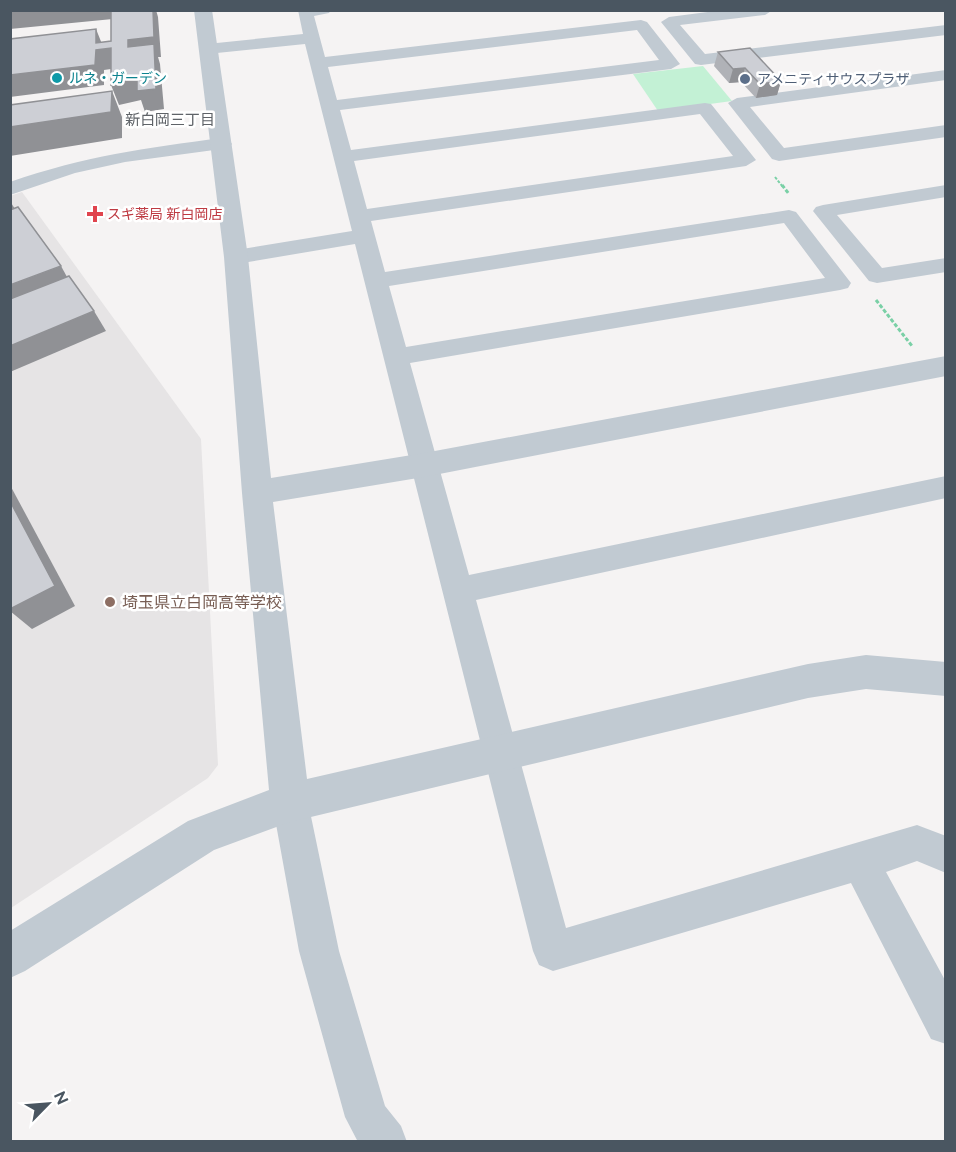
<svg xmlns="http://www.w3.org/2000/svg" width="956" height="1152" font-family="Raleway,'Noto Sans JP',sans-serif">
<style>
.education{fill:#e6e4e5}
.green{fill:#c3f1d5}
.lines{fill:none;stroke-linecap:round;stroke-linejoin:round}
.path-far1{stroke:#7ad0a6;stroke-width:2;stroke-dasharray:3 1.5;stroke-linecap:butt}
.path{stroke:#7ad0a6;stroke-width:3;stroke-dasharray:4 2;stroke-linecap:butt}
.minor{fill:#c1cad2;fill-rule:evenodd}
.tertiary{fill:#c1cad2;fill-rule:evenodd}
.wall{fill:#b0b2b7}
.shaded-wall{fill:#909195}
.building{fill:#cdcfd5;stroke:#909195;stroke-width:1.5}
.culture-dot{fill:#0f9aa8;stroke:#fff;stroke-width:2}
.service-dot{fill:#5c6f8a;stroke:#fff;stroke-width:2}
.health-dot{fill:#e0444e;stroke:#fff;stroke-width:2}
.education-dot{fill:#8d6e63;stroke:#fff;stroke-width:2}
.labels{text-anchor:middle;stroke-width:5;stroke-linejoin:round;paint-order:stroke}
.far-culture-label{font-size:14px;fill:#0d838f;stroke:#fff;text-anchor:start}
.far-service-label{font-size:14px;fill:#4e5e75;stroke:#fff;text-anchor:start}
.far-health-label{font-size:14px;fill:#be3a42;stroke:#fff;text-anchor:start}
.far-neighbourhood-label{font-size:15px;fill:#5f6368;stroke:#fff}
.education-label{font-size:16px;fill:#785e54;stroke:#fff;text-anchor:start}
</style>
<rect width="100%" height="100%" fill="#f5f3f3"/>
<polygon class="education" points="22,192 201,439 218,765 208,778 11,908 10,196"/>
<polygon class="green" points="703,66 732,101 658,111 633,74"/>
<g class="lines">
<polyline class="path-far1" points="775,177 783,187"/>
<g class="path">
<polyline points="782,185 789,194"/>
<polyline points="876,300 912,346"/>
</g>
<g class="minor">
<path d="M298,10H331L329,13L314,16L325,57L641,20L647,22L680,64L671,69L340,110L351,150L705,103L711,104L756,160L746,166L371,221L385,272L789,210L796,212L851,283L848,288L840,290L410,363L469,575L946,476V498L476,600L566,928L917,825L946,836V873L917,861L886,872L946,982V1044L931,1039L851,883L553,971L539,965L533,951L355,244L236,264L228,262L225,257L228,252L236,250L352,231L305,44L207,54L199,49L207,44L303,34ZM637,30L659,60L337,100L328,67ZM700,114L733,156L367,209L354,161ZM784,223L825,278L406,347L389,286Z"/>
<polygon points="723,10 773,10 765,15 680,25 705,54 946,25 946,35 701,65 695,64 661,22 669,17"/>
<polygon points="946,70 946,80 750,107 784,148 946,125 946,137 779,161 772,159 728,103 737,98"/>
<path d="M222,138L229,140L232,144L229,148L125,162L75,173L10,195V182C85,156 145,148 222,138Z"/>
<polygon points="946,185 946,197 837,215 882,268 946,258 946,272 877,283 869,281 813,211 816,207 823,205"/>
<polygon points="290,784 303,789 308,802 339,951 385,1106 401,1126 407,1142 358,1142 345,1117 299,951 272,802 277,789"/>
</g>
<polygon class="tertiary" points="194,10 212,10 248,257 271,478 424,453 946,356 946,376 424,477 273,502 307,779 808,664 866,655 946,662 946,696 866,689 808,698 290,822 214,850 25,971 10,978 10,931 188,821 269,790 242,493 224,257"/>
</g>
<polygon class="wall" points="718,52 781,81 777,95 756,98 741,82 729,83 714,66"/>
<g class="shaded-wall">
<polygon points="10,10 124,10 123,18 10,29"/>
<polygon points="153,10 156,10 158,17 161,57 158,57 160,64 164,109 145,112 141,100 119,105 111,85 128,47 128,40"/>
<polygon points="96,29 104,49 111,48 118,68 104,70 104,85 10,97 10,75 96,43"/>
<polygon points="745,68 741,82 729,83 733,69"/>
<polygon points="781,81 777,95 756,98 760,84"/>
<polygon points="112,91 122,117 122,138 10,156 10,127"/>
<polygon points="10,201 18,214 10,216"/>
<polygon points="61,266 72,286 10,306 10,285"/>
<polygon points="94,311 106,331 10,372 10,346"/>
<polygon points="10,485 75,606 32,629 10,611"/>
</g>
<g class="building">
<polygon points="111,10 121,10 121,11 153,10 154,37 128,40 128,47 154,44 156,89 137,91 137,78 111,85 111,48 96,50 95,65 10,75 10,39 96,29 96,43 111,41"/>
<polygon points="750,48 781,81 760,84 745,68 733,69 718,52"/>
<polygon points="112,91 111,112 10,127 10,105"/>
<polygon points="18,207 61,266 10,285 10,210"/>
<polygon points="69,276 94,311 10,346 10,299"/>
<polygon points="10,501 55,586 10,609"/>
</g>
<circle class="culture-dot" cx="57" cy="78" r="6"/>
<circle class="service-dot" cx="745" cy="79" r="6"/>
<path class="health-dot" d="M92 205h6v6h6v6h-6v6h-6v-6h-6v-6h6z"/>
<circle class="education-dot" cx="110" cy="602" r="6"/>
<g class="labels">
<g class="far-culture-label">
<text x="69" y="83">ルネ・ガーデン</text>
</g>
<g class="far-service-label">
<text x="757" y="84">アメニティサウスプラザ</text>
</g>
<g class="far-health-label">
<text x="107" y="219">スギ薬局 新白岡店</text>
</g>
<g class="far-neighbourhood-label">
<text x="170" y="125">新白岡三丁目</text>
</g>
<g class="education-label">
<text x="122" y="608">埼玉県立白岡高等学校</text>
</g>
</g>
<rect width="956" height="1152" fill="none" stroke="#4a5661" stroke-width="24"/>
<g transform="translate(48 1104) rotate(65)" stroke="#ffffff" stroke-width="4.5" paint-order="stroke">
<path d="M0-4.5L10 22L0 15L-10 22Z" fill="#4a5661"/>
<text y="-9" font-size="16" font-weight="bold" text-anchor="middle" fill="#4a5661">N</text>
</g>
</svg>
